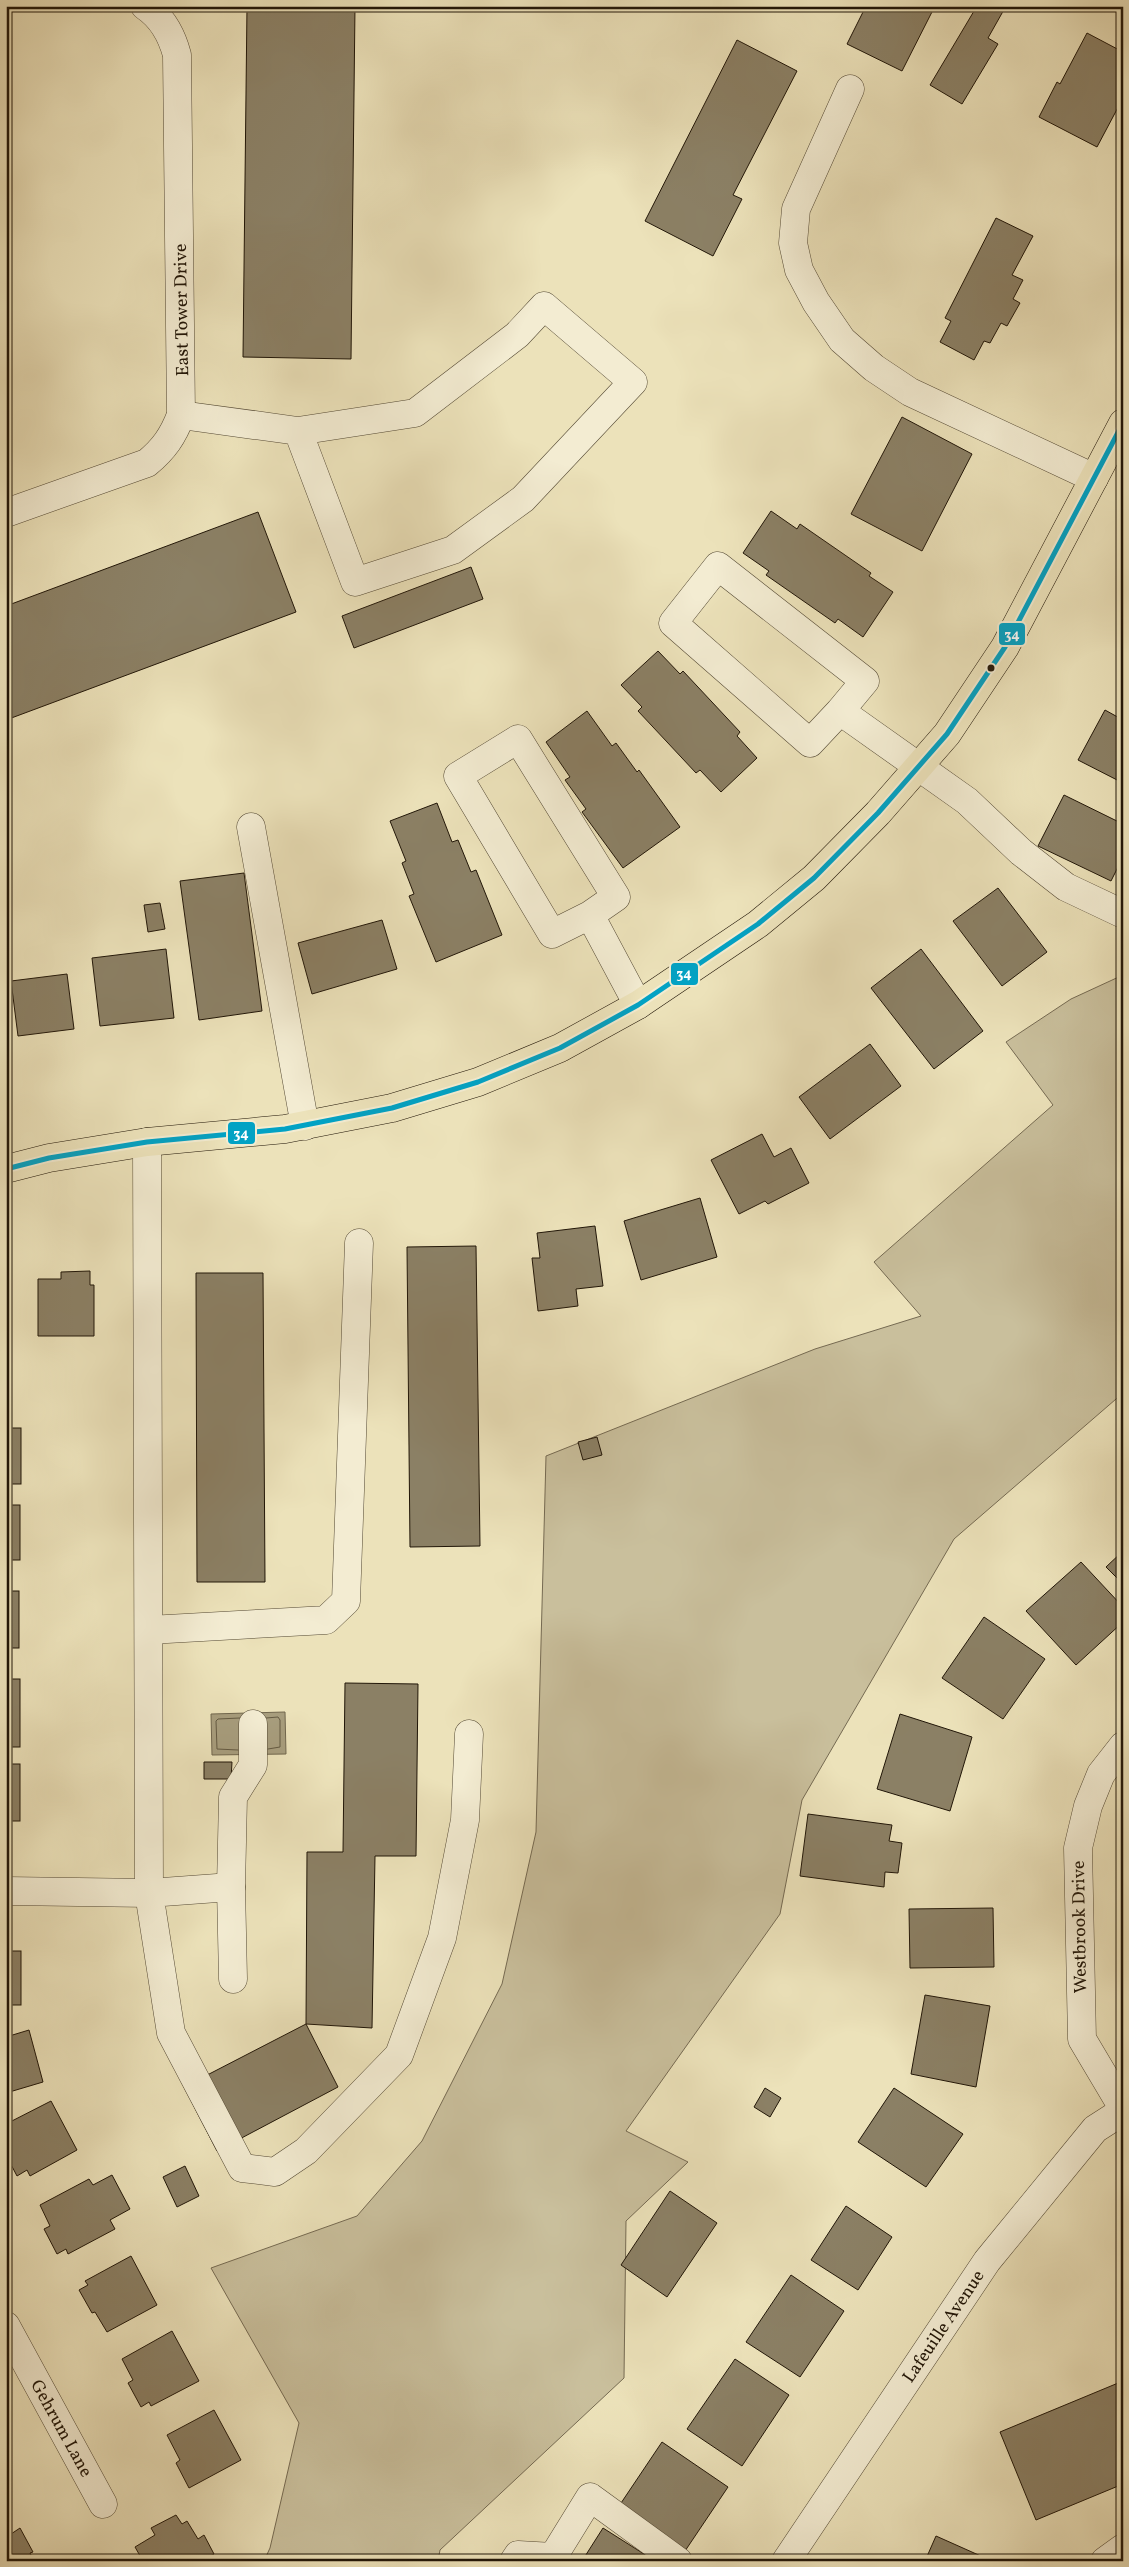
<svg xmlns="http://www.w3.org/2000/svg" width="1129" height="2567" font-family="Vollkorn,serif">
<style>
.green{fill:#c9bf9c;stroke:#756a52}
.water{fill:#a79d7d;stroke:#71674e}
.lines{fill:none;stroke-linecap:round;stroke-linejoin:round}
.shore{stroke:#645a42;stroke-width:1}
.building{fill:#8b8065;stroke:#211608}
.minor-casing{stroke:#544934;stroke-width:29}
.major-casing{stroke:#211608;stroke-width:29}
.minor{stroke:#f3ecd2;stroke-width:28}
.major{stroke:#ece2ba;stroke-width:28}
.bus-1-casing{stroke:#f3ecd2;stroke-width:9}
.bus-1{stroke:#02a2c4;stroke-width:5}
.bus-dot{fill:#211608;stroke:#f3ecd2;stroke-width:2}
.labels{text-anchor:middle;stroke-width:4;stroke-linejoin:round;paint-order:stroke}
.street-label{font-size:18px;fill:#211608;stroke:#f3ecd2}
.line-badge{stroke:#f3ecd2;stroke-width:2}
.badge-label{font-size:14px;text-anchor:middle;font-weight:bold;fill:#fff}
</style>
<rect width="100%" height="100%" fill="#ece2ba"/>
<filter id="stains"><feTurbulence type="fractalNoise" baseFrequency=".004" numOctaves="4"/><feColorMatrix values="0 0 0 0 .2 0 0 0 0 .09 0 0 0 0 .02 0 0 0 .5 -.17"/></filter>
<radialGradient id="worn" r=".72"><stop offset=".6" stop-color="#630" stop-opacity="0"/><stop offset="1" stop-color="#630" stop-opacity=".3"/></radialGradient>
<polygon class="green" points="1123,975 1123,1393 954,1539 802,1800 780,1914 626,2131 688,2162 626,2221 624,2378 440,2550 438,2561 264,2561 270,2548 299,2423 211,2268 357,2216 422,2141 502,1984 536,1832 546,1456 815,1349 921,1316 874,1262 1053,1105 1006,1042 1071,999"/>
<polygon class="water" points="285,1712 286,1754 212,1755 211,1714"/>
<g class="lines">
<g class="shore">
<polyline points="266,1718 278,1717 280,1720 280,1747 268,1749"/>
<polyline points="238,1750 217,1749 216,1721 218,1719 240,1718"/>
</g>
</g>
<g class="building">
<polygon points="247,6 355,6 351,359 243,357"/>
<polygon points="866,6 935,6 902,71 847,44"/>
<polygon points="977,6 1006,6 988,38 998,44 962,104 930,85"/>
<polygon points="1087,33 1123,52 1123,98 1097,147 1039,117 1057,82 1060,84"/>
<polygon points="737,40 797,71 733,195 742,199 713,256 645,221"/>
<polygon points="996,218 1033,236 1012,275 1023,280 1013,299 1020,303 1007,326 1001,323 990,343 984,341 974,360 940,342 951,321 945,318"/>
<polygon points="902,417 972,454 922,551 851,514"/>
<polygon points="771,511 797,529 800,524 871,573 869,576 893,592 863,637 838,619 835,623 766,575 769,571 743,553"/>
<polygon points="258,512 296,612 6,720 6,606"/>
<polygon points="471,567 483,599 354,648 342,616"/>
<polygon points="658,651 680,674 683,671 740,732 737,736 757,758 721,792 700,770 696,773 638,711 642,707 621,685"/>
<polygon points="1105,710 1123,720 1123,783 1078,760"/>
<polygon points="587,711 612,746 616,743 637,772 639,770 680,827 623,868 582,812 586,809 565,780 570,777 546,742"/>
<polygon points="1064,795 1123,824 1123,857 1111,881 1038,846"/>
<polygon points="437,803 452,842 458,840 471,872 476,870 502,935 436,962 409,896 414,894 402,863 406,861 390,821"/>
<polygon points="244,873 262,1011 199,1020 180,881"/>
<polygon points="998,888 1047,952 1002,986 953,921"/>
<polygon points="160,903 165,929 148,932 144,905"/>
<polygon points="382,920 397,969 312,994 298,943"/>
<polygon points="166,949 174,1018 100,1026 92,958"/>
<polygon points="921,949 983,1031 934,1069 871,988"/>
<polygon points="67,974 74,1029 18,1036 11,981"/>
<polygon points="870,1044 901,1086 830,1139 799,1097"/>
<polygon points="762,1134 774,1157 791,1148 809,1183 768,1204 765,1201 739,1214 711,1160"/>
<polygon points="700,1198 717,1257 641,1280 624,1221"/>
<polygon points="595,1226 603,1286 576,1289 578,1306 538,1311 532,1258 540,1258 537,1233"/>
<polygon points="476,1246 480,1546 410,1547 407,1247"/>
<polygon points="90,1271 90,1285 94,1285 94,1336 38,1336 38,1279 61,1279 61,1272"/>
<polygon points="196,1273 263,1273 265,1582 197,1582"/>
<rect x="6" y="1303" width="5" height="53"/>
<rect x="6" y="1428" width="15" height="56"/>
<polygon points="597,1437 602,1455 583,1460 578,1442"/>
<rect x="6" y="1505" width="14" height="55"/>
<polygon points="1123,1551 1123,1584 1106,1567"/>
<polygon points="1081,1562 1123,1607 1123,1622 1076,1665 1026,1611"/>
<rect x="6" y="1591" width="13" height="57"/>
<polygon points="984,1617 1045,1659 1003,1719 942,1678"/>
<rect x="6" y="1679" width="14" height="68"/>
<polygon points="345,1683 418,1684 416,1856 375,1856 372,2028 306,2024 307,1852 343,1852"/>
<polygon points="900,1714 972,1737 950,1811 877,1789"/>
<polygon points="204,1762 232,1762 231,1779 204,1779"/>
<rect x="6" y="1764" width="14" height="57"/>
<polygon points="808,1814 892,1825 889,1841 902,1843 898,1873 885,1872 884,1887 800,1876"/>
<polygon points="993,1908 994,1967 910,1968 909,1909"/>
<rect x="6" y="1951" width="15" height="54"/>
<polygon points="925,1995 990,2006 976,2087 911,2074"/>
<polygon points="306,2024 338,2087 217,2151 184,2087"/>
<polygon points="29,2030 43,2082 6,2093 6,2037"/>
<polygon points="765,2088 781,2098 770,2117 754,2107"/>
<polygon points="894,2088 963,2134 926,2187 858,2142"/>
<polygon points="51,2101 77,2150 30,2176 27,2170 17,2176 6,2155 6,2152 10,2150 6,2144 6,2124"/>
<polygon points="185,2166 199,2196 177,2207 163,2177"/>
<polygon points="112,2175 130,2209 110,2220 115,2229 68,2254 66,2249 57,2254 44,2229 50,2226 40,2205 89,2179 93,2185"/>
<polygon points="670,2191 717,2223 667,2297 621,2265"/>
<polygon points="846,2206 892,2237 858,2290 811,2260"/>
<polygon points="131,2256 157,2305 107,2332 95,2312 92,2313 79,2290 88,2285 85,2281"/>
<polygon points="791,2275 844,2311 800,2377 746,2342"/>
<polygon points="172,2331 199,2381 151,2406 149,2402 141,2407 128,2383 133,2380 122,2359"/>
<polygon points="735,2359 789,2395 742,2466 687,2429"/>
<polygon points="1123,2381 1123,2484 1036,2520 1000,2432"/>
<polygon points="214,2410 241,2460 189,2488 176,2463 180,2460 167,2435"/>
<polygon points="662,2442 728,2487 683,2554 617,2509"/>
<polygon points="176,2515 182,2524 187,2521 198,2539 204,2535 214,2554 205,2559 206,2561 143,2561 135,2547 155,2535 151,2528"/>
<polygon points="20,2528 33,2552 30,2553 34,2561 6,2561 6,2531 9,2529 11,2534"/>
<polygon points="603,2528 655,2561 582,2561"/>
<polygon points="936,2536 992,2561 925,2561"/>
</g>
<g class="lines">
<defs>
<g id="minor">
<polyline points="850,89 796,209 793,243 799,270 816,302 842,340 874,368 910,392 1094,478"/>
<polyline points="181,415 298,431 415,413 517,335 544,306 633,382 523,499 453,550 355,582 298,431"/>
<path d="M6,513L147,463C164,449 173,436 181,415L177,55C172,36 163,18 145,6"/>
<polyline points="840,711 865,681 718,566 673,623 810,743 840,711 967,801 1021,852 1066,887 1123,914"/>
<polyline points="251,827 305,1126"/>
<polyline points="590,915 616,897 518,739 458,776 552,934 590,915 638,1005"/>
<polyline points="149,1630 326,1620 346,1601 359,1243"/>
<polyline points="1123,1746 1101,1774 1088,1806 1078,1848 1082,2039 1123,2108"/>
<polyline points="231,1887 149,1893 171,2033 242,2168 275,2172 306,2151 399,2055 442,1938 465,1820 469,1734"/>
<polyline points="6,1891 149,1893 147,1142"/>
<polyline points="233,1979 231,1887 233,1797 253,1765 253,1724"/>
<polyline points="6,2326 103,2504"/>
<polyline points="514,2561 518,2555 553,2557 590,2497 678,2561"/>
<polyline points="786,2561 987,2261 1095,2129 1123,2111"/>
<polyline points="1105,2561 1123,2548"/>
</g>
<polyline id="major" points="6,1169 49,1158 147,1142 285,1129 392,1108 478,1082 560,1048 638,1005 758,924 814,878 878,813 947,734 1005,647 1123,423"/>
</defs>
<use href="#minor" class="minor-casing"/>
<use href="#major" class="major-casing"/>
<use href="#minor" class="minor"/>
<use href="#major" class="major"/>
<defs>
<polyline id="bus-1" points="6,1169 49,1158 147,1142 285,1129 392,1108 478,1082 560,1048 638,1005 758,924 814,878 878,813 947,734 1005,647 1123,423"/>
</defs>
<use href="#bus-1" class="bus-1-casing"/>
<use href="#bus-1" class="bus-1"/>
</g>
<circle class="bus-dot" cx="991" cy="668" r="4.5"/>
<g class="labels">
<g class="street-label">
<text transform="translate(181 310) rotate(-91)" y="6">East Tower Drive</text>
<text transform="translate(1079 1927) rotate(-91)" y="6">Westbrook Drive</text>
<text transform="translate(943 2326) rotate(-56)" y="6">Lafeuille Avenue</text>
<text transform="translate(62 2428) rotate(61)" y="6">Gehrum Lane</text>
</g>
</g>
<g class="line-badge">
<rect x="998" y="622" width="28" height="24" rx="5" fill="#02a2c4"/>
<rect x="670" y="962" width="29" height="24" rx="5" fill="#02a2c4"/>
<rect x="227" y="1121" width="29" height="24" rx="5" fill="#02a2c4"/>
</g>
<g class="badge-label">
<text x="1012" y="639">34</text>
<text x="684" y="978">34</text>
<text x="241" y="1138">34</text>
</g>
<rect width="1129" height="2567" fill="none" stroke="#ece2ba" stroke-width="25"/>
<rect x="8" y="8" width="1114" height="2552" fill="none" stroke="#211608" stroke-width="2.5"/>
<rect x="12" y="12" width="1104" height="2542" fill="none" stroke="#211608"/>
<rect width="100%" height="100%" filter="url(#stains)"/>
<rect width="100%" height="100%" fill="url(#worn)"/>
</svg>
